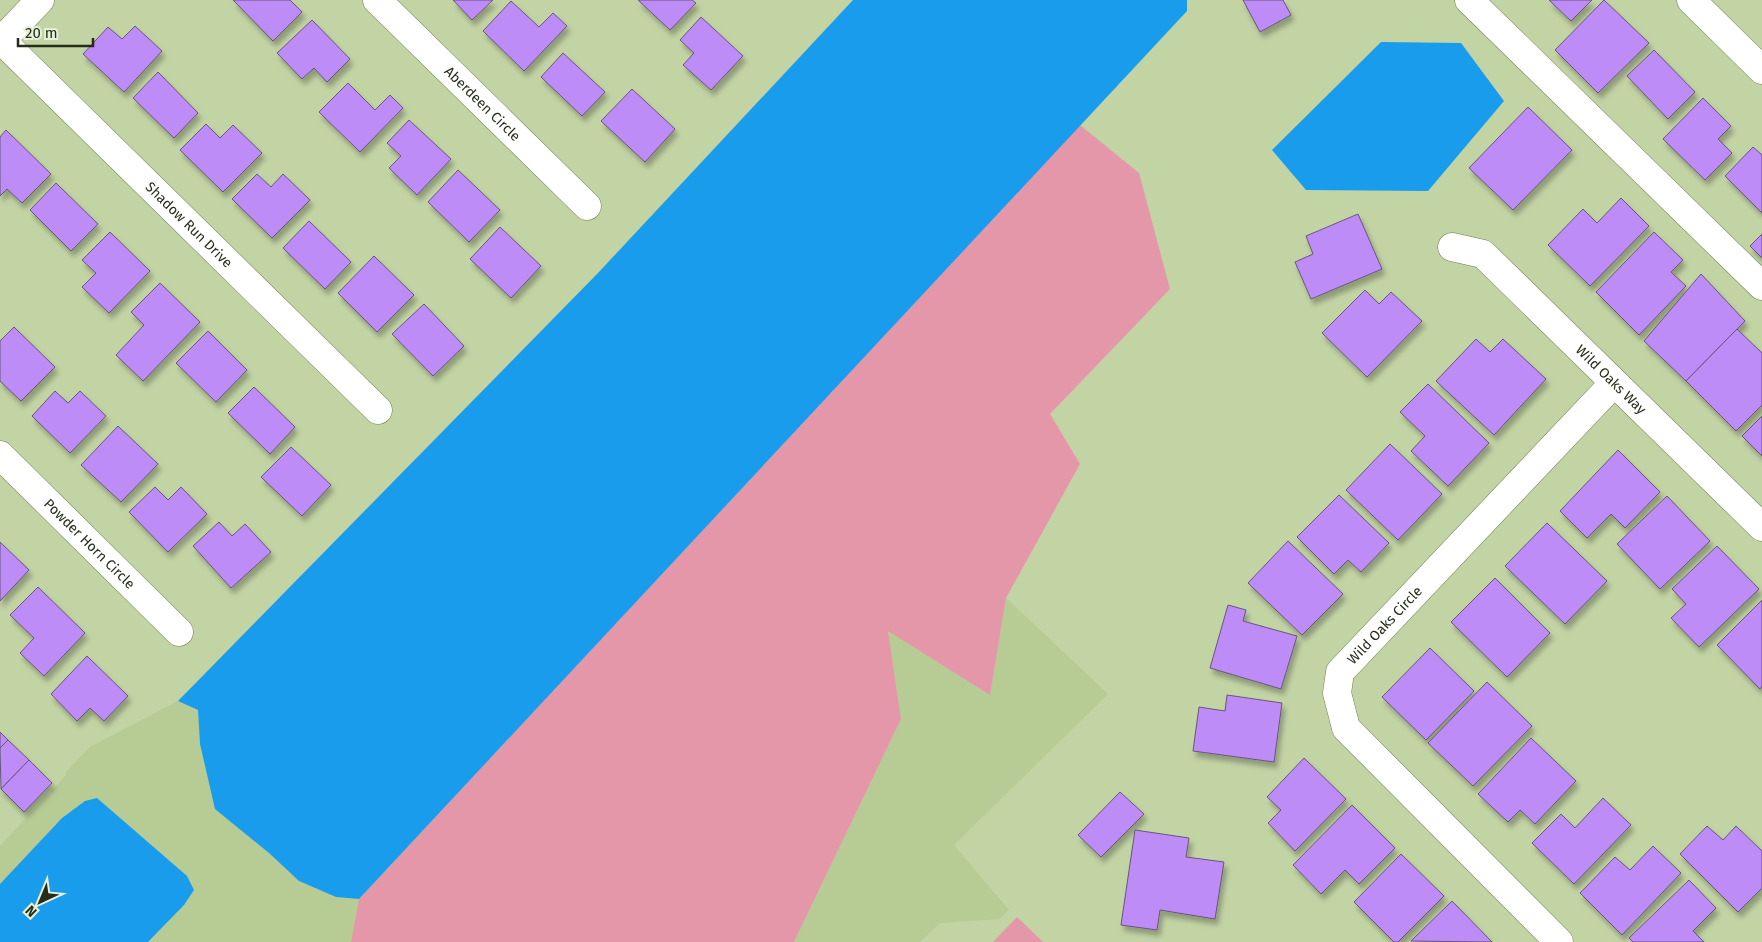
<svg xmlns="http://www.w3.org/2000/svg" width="1762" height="942" font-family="'Fira Sans',sans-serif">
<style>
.built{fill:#b7cb94}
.green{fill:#e597aa}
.water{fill:#1a9cec}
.building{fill:#bd8cf7;stroke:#67557d;filter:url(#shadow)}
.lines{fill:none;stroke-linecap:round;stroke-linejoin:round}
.minor-casing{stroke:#6e7d51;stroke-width:29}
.tertiary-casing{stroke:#6e7d51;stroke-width:29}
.minor{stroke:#fff;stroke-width:28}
.tertiary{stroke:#fff;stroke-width:28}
.labels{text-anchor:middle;stroke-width:4;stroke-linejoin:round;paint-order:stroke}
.street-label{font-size:14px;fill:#262c1a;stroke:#e7f0d8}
</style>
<defs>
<filter id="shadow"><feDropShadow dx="3" dy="5.5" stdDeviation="2.5" flood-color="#0004"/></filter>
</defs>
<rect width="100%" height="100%" fill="#c2d3a4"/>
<g class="built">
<polygon points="1006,598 1108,694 954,845 1009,910 1000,919 940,923 920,942 794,942 901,719 888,630 990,694"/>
<polygon points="178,701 198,710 200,744 269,853 299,881 336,897 359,899 351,942 148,942 184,905 62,818 0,884 0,846 66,775 65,773 90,747"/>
</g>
<g class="green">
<polygon points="1080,125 1139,173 1170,289 1050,414 1080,464 1006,598 990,695 888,631 901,719 794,942 351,942 359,899"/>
<polygon points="1017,917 1043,942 993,942"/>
</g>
<g class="water">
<polygon points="853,0 1187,0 1187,11 359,899 336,897 299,881 269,853 215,809 200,744 198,710 178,701 598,273"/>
<polygon points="1381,42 1461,43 1504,101 1428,191 1306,190 1272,150"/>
<polygon points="97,798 187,876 194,890 184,905 148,942 0,942 0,884 62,818 85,801"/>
</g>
<g class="building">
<polygon points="233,0 290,0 302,12 273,41"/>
<polygon points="453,0 493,0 472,20"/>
<polygon points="638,0 692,0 696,3 670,30"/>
<polygon points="1243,0 1283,0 1291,15 1260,32"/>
<polygon points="1549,0 1592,0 1571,21"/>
<polygon points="1604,0 1649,43 1598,93 1555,50"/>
<polygon points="511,1 539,27 553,13 567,26 524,71 483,31"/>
<polygon points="701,17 743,56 711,90 683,65 694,53 680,40"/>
<polygon points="312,20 350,59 327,82 314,68 302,79 277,53"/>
<polygon points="135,26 162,51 124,92 83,54 108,27 122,39"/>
<polygon points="1654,50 1695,92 1668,119 1627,76"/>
<polygon points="563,53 605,92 582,116 541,77"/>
<polygon points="158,72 198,113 174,138 133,98"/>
<polygon points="348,83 375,110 390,95 403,108 360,152 319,112"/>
<polygon points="632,89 675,129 645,162 601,121"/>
<polygon points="1703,98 1731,126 1718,139 1732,153 1705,180 1663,139"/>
<polygon points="1528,107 1572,150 1513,210 1469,168"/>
<polygon points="409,120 451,159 417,195 389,168 401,156 387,143"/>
<polygon points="206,124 220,138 233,125 262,153 223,192 180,150"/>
<polygon points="6,130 51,174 22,203 7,189 0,196 0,137"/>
<polygon points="1753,147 1762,155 1762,213 1725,176"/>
<polygon points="458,170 500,210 469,242 428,202"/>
<polygon points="257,174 271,187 283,174 310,200 272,238 232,199"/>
<polygon points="56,183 98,224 71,251 30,210"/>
<polygon points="1621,198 1649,226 1590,286 1548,245 1583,209 1597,223"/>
<polygon points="1358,214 1382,269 1311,299 1295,262 1313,254 1306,236"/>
<polygon points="309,221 351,262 325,289 283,248"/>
<polygon points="500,227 541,266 511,298 470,259"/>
<polygon points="110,232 150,271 109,313 82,287 96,273 82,260"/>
<polygon points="1654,232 1683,260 1671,272 1686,286 1639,335 1596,292"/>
<polygon points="1762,234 1762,258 1750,246"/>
<polygon points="374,256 414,295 377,332 338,293"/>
<polygon points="1701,274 1745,321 1686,381 1644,341"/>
<polygon points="160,283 200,322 143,381 116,355 144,325 131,312"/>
<polygon points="1365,290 1379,304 1391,292 1422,321 1367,377 1322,333"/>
<polygon points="424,304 464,346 433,376 392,334"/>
<polygon points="14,327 55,367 21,401 0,381 0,341"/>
<polygon points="1737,329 1762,353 1762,405 1736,431 1686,381"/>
<polygon points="208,331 247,370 216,402 176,363"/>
<polygon points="1476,339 1490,352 1503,339 1546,379 1494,435 1436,381"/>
<polygon points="1428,384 1489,443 1448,486 1411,451 1425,436 1400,412"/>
<polygon points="254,387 295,427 270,454 228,413"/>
<polygon points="55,391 68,403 80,391 106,416 70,453 32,416"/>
<polygon points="1762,416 1762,456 1742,436"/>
<polygon points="118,426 158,464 121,502 81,465"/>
<polygon points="1390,444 1442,494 1398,540 1346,490"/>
<polygon points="291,447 331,485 302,516 261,477"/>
<polygon points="1618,450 1660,492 1625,528 1611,514 1587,538 1560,511"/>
<polygon points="155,487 168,500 181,487 207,514 168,552 129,512"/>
<polygon points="1339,495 1389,543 1361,572 1348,560 1334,574 1297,537"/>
<polygon points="1667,496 1710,541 1660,589 1617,544"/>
<polygon points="219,522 232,536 245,524 271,552 231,588 193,546"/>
<polygon points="1547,523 1607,581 1565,624 1505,566"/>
<polygon points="1288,541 1343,594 1302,635 1248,583"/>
<polygon points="0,542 29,570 0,601"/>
<polygon points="1717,546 1759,589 1699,647 1671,618 1686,604 1672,589"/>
<polygon points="1495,578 1550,633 1507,677 1451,622"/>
<polygon points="38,587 85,633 44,676 20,653 34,638 10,615"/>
<polygon points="1762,600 1762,686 1760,689 1717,645"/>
<polygon points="1228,605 1246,610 1243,621 1297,636 1281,689 1210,668"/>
<polygon points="1430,648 1474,691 1426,740 1382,697"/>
<polygon points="87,656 128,696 104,721 90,708 77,721 51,694"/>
<polygon points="1487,682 1532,726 1473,786 1428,743"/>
<polygon points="1227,695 1282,703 1274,762 1193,751 1199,707 1225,711"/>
<polygon points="0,732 8,740 0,748"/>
<polygon points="1531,738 1576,781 1535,824 1520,810 1508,822 1478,794"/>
<polygon points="8,740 29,760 1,789 0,748"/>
<polygon points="1304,758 1346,799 1295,851 1268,823 1281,810 1267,797"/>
<polygon points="29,760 52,783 24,812 1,789"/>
<polygon points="1120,792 1144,814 1101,857 1078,835"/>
<polygon points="1603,798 1631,825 1574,884 1532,843 1561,814 1575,828"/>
<polygon points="1352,805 1395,848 1359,884 1345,870 1321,894 1293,865"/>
<polygon points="1707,826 1723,840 1736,826 1762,851 1762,888 1738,912 1680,854"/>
<polygon points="1135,830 1189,838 1186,857 1224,862 1215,919 1160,910 1157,930 1121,925"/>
<polygon points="1653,846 1681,873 1622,935 1580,893 1615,857 1630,870"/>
<polygon points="1401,854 1444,896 1398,942 1394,942 1354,902"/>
<polygon points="1689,880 1716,908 1693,931 1704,942 1633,942 1629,938"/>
<polygon points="1452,901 1492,942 1411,941"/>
</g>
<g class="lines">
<defs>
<g id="minor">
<path id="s1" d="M377,0L587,206"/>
<polyline points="1469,0 1762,286"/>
<polyline points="1691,0 1762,70"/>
<path id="s2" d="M0,39L378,410"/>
<polyline points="0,42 40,0"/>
<path id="s3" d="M0,455L179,632"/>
<path id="s4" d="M1559,942L1346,728L1337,693L1340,672L1614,383"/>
</g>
<g id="tertiary">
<path id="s5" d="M1452,247L1483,254L1762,527"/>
</g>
</defs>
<use href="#minor" class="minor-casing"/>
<use href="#tertiary" class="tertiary-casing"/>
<use href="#minor" class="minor"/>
<use href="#tertiary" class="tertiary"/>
</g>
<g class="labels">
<g class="street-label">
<text dy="5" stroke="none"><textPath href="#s1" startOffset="148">Aberdeen Circle</textPath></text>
<text dy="5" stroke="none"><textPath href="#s2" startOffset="265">Shadow Run Drive</textPath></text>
<text dy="5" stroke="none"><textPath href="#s5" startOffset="211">Wild Oaks Way</textPath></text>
<text dy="5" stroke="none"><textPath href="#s3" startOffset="126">Powder Horn Circle</textPath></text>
<text dy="5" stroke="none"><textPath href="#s4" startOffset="424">Wild Oaks Circle</textPath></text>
</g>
</g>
<g transform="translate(40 902) rotate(224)" stroke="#e7f0d8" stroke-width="4" paint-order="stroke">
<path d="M0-4L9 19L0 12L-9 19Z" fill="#262c1a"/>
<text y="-8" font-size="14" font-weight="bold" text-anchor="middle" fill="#262c1a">N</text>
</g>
<path d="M18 38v8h75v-8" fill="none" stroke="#262c1a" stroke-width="2.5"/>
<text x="25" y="38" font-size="15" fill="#262c1a" stroke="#e7f0d8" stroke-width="4" paint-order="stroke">20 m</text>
</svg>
